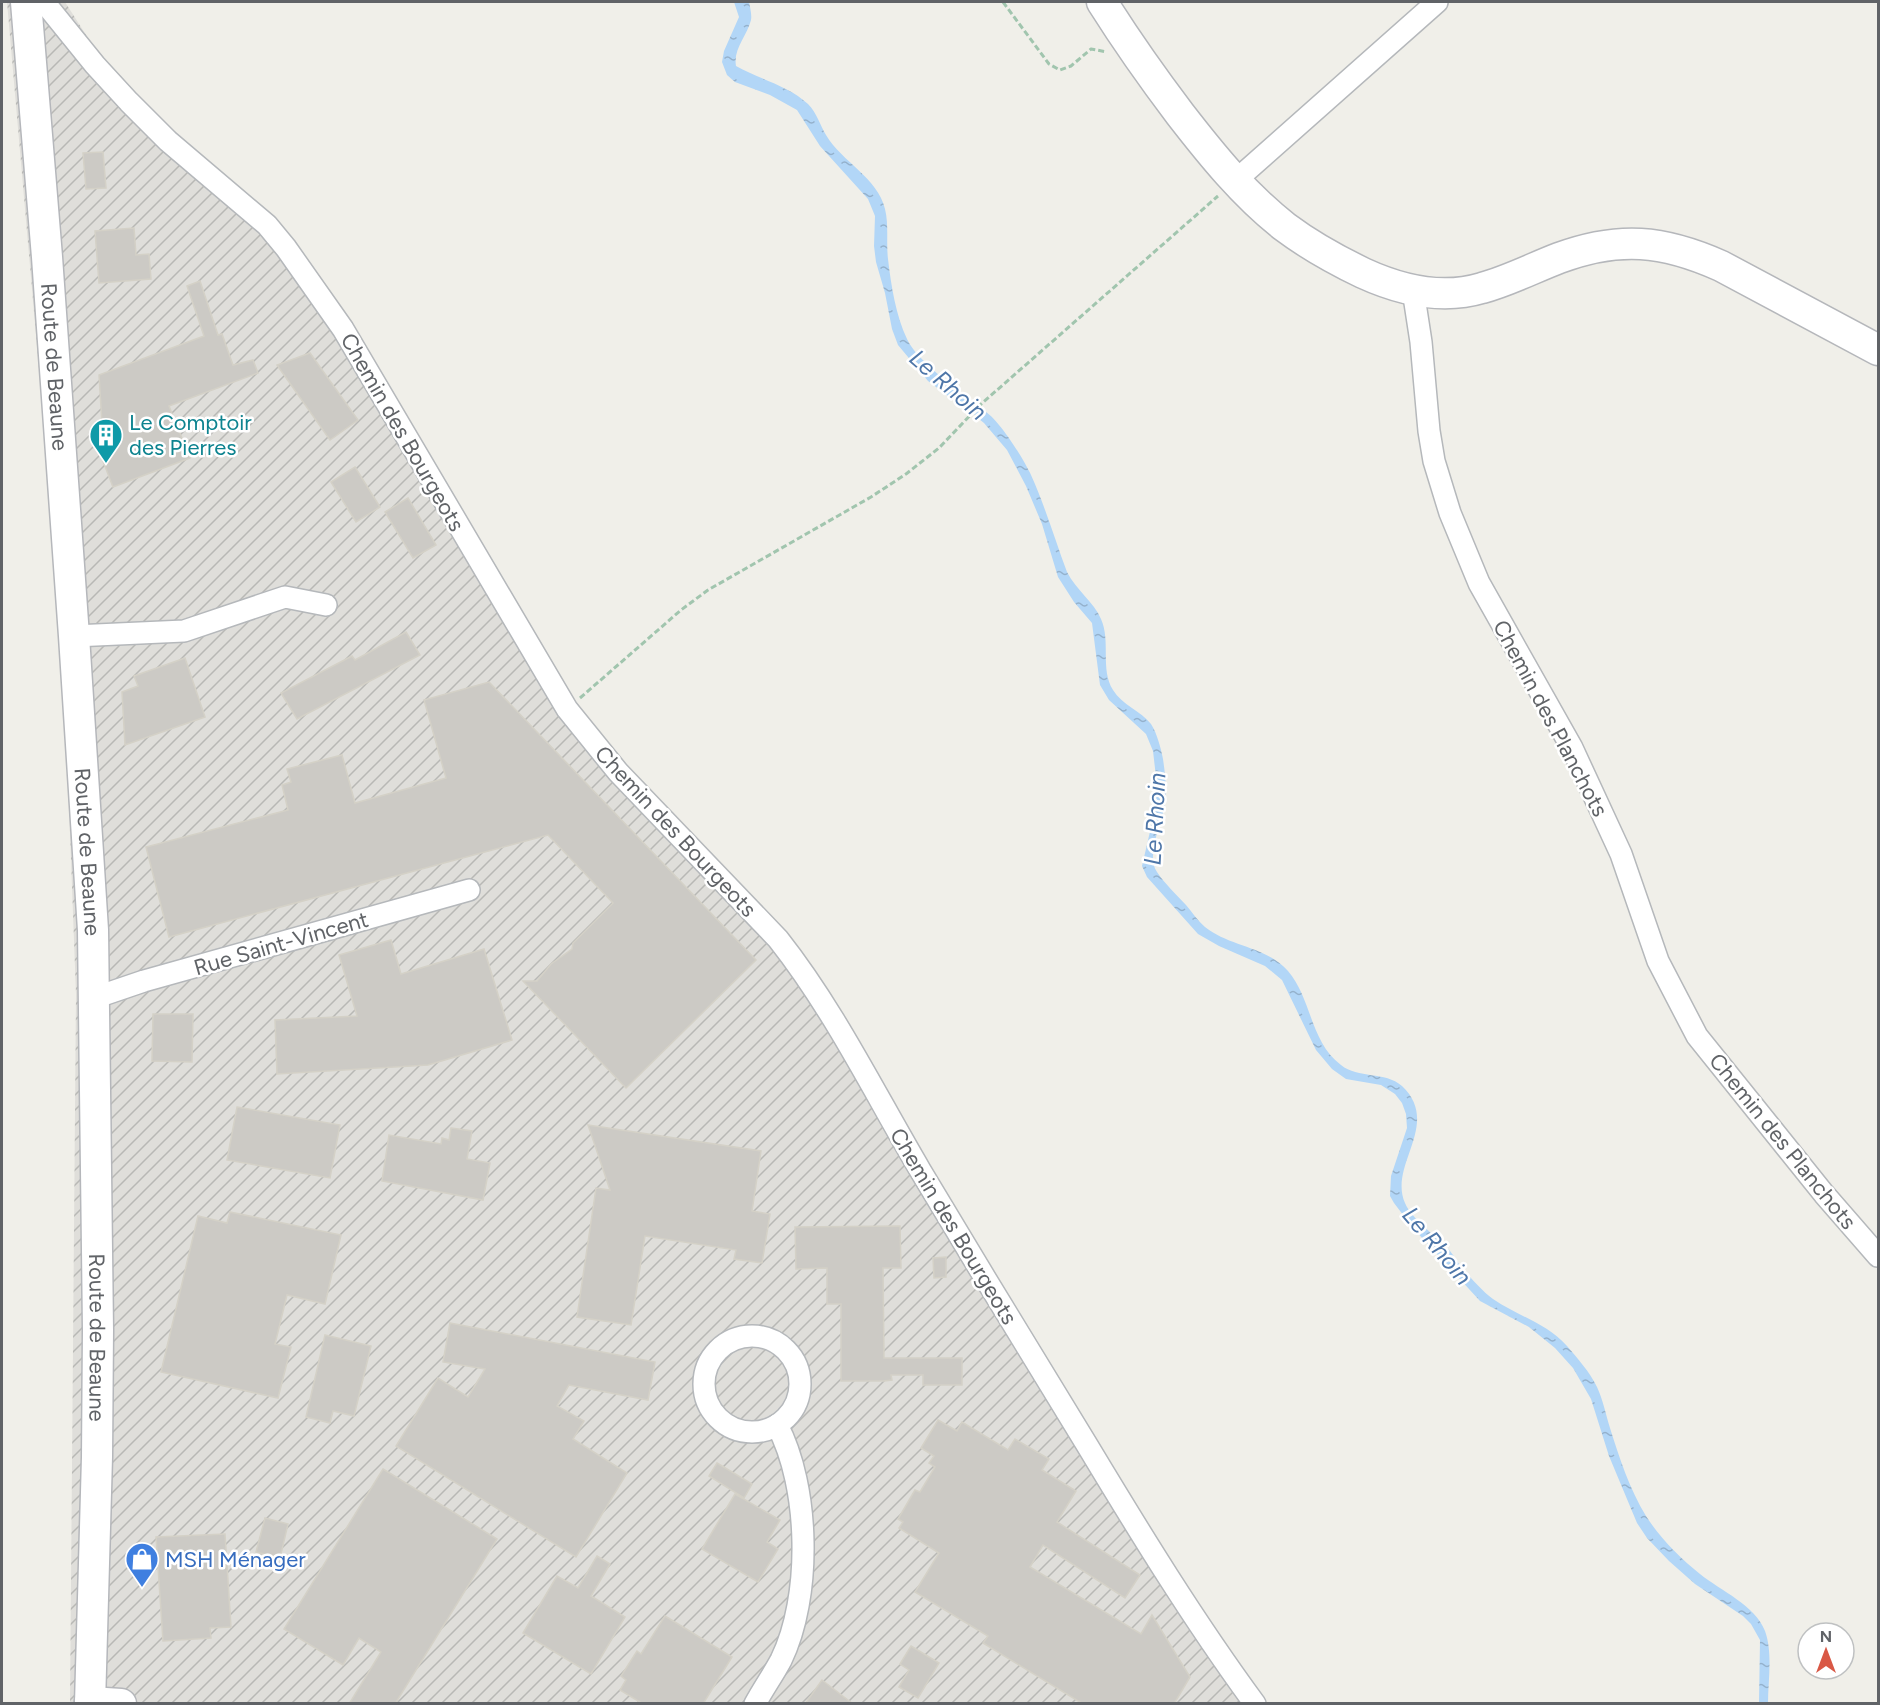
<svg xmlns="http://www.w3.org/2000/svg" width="1880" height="1705" font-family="Figtree,sans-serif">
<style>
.industrial{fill:url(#industrial-furrows)}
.water{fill:url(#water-ripples)}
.building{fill:#cccac5;stroke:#d4d1c7;stroke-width:1.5}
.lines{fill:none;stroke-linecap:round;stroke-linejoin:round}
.street-casing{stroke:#b5b8bb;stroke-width:24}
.secondary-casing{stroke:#b5b7bb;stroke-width:33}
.path{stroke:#a1c5ae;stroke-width:3;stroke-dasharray:6 3;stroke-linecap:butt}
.street{stroke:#fff;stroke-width:21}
.secondary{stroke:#fff;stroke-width:30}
.labels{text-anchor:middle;stroke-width:5;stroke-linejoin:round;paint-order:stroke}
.street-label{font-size:22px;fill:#606367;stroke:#fff}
.culture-label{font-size:22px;fill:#0d838f;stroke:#fff;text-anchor:start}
.shop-label{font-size:22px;fill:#366cbe;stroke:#fff;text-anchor:start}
.water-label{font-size:24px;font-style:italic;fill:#4e76a8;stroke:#fff}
</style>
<defs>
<pattern id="industrial-furrows" width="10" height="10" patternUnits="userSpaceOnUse" patternTransform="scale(1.5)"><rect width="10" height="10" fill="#dfdeda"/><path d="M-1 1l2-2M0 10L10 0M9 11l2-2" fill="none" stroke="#b8b8b5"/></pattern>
<pattern id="water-ripples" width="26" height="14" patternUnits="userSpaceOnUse" patternTransform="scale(1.5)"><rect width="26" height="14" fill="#b2d6f7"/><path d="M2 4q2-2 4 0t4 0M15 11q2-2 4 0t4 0" fill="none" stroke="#94b1cc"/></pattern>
</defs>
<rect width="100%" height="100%" fill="#f0efe9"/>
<polygon class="industrial" points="7,2 65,2 95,49 146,105 185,146 281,229 557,693 789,941 1103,1462 1264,1703 70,1703 76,994 63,645"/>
<g class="water">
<path d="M734,2H749C750,7 752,15 751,20C747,36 733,49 736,66C759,79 789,86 808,104C817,113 820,125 826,135C842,162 878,178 885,209C889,225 886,243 888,259C891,285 896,316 907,339C917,361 957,389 976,404L971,413L928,381L898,345L892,329L885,293L876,262L874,246L875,216L868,199L820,146L797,110L770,95L735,82L727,75L722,62L724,51L739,17Z"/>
<path d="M980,409C996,413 1024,460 1031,475C1045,506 1055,540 1067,572C1076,590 1094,602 1101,619C1111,641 1100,669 1113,690C1122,705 1141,711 1151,724C1157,733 1161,749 1163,759C1165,773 1167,788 1165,802C1163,822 1145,855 1157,872C1165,884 1176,894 1186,905C1192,912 1198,921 1205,927C1230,947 1266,946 1288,971C1312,999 1310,1042 1341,1065C1358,1079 1385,1071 1402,1086C1442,1124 1388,1165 1405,1203C1412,1220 1437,1236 1450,1251C1454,1256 1458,1263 1462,1268C1471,1278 1482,1291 1493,1299C1518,1316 1546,1323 1567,1346C1577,1358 1590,1372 1597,1387C1603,1400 1606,1415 1610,1428C1619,1457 1630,1490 1646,1516C1660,1538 1680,1558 1700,1574C1721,1591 1755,1605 1765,1631C1773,1653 1768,1681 1768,1703H1759L1760,1640L1751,1624L1743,1616L1695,1584L1669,1561L1647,1538L1637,1523L1609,1456L1591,1399L1573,1368L1555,1348L1529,1327L1480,1301L1413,1228L1394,1203L1390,1196L1391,1176L1407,1128L1406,1114L1402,1103L1395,1094L1381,1085L1346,1079L1332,1069L1316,1050L1282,980L1265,966L1219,946L1198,934L1147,877L1142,866L1155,810L1156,777L1153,751L1146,734L1109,700L1100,685L1092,623L1074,602L1058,577L1042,524L1026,486L1007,450L984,423L974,415Z"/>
</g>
<g class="building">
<polygon points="103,152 106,188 86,189 83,153"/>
<polygon points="134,228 136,255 149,254 151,279 99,283 95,231"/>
<polygon points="200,281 218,335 222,334 233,365 253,360 258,373 169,406 190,458 113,487 96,443 103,440 99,375 204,336 187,286"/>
<polygon points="310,353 358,420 330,440 277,365"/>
<polygon points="355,467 380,507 356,522 331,482"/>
<polygon points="408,498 436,545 413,558 385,512"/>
<polygon points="406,632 420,655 297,719 281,693 352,656 355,660"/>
<polygon points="185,658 205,717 125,745 122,692 138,686 134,676"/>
<polygon points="489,682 756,960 626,1088 523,981 537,981 551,964 572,949 573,943 613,903 548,835 169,937 146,847 288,810 282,785 291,782 287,769 342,755 355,803 446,778 424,700"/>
<polygon points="391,940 401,974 484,949 512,1040 428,1065 277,1074 275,1020 357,1016 339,955"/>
<polygon points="153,1014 193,1014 192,1062 152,1061"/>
<polygon points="237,1107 340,1125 330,1178 227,1160"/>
<polygon points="588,1125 761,1151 752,1211 770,1214 762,1263 734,1259 736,1250 645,1236 631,1325 577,1317 596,1188 610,1190"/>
<polygon points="451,1128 472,1131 467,1159 490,1163 483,1200 382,1181 389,1135 441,1144 442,1138 449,1140"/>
<polygon points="230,1212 341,1235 325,1304 287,1295 275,1344 291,1347 278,1398 161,1372 198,1216 227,1223"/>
<polygon points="900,1226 901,1268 883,1268 884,1358 962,1358 962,1385 923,1385 923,1375 891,1375 892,1380 884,1381 841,1381 841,1304 827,1304 827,1268 796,1269 795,1227"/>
<polygon points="946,1257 946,1277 934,1278 933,1258"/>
<polygon points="450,1323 655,1362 648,1400 569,1385 557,1406 584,1421 573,1439 627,1473 576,1557 396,1446 438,1378 468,1397 485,1369 443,1362"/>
<polygon points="325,1335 371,1346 354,1416 333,1411 330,1423 306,1417"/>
<polygon points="938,1420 957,1431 962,1422 1008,1450 1015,1439 1049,1459 1042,1470 1076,1491 1057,1522 1140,1575 1125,1598 1043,1545 1030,1567 1141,1634 1152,1615 1190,1677 1174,1704 1083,1704 983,1643 988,1636 915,1592 939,1553 899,1528 903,1522 898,1519 915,1490 920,1492 935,1467 929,1463 934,1456 921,1448"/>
<polygon points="717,1463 752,1484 744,1498 709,1476"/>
<polygon points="383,1469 497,1539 395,1704 349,1704 381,1652 359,1638 343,1665 284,1629"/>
<polygon points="735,1494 780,1520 767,1542 778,1549 758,1582 702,1549"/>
<polygon points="265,1518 288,1524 280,1558 256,1552"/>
<polygon points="225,1534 231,1627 210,1628 211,1638 163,1641 156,1537"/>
<polygon points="597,1556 610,1564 591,1596 625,1617 591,1674 523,1633 557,1576 578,1588"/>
<polygon points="665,1616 732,1657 703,1704 643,1704 620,1690 626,1680 621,1676 637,1651 641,1654"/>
<polygon points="911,1646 939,1663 918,1698 899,1687 909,1670 900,1664"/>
<polygon points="822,1680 853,1704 805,1704"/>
</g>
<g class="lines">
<defs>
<g id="street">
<path d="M44,2L95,65L129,102L168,141L267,225L286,248L343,329L567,709L618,772L778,939C834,1010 874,1092 920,1170C975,1262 1031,1354 1087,1445C1140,1533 1194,1621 1255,1704"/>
<polyline points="1235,181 1437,2"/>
<polyline points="1413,290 1421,342 1429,431 1434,461 1450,513 1479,583 1572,748 1621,854 1658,961 1697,1036 1824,1194 1878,1256"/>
<polyline points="74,636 184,631 285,597 326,605"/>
<polyline points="94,998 144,981 469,890"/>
<circle cx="752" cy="1384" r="48"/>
<path d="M755,1704C763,1689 773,1675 781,1660C812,1597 810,1487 777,1425"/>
</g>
<g id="secondary">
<path id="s1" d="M26,2L47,257L74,636L93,930L98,1330L97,1457L90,1704"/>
<path d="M1102,2C1126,40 1152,77 1180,114C1211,154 1244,195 1285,227C1309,245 1336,260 1363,273C1400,290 1442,300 1482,288C1508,281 1533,268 1559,258C1619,236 1663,240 1721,266L1878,350"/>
<polyline points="90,1702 121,1704"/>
</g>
</defs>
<use href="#street" class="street-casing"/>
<use href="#secondary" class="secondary-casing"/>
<g class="path">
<polyline points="1003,2 1049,64 1060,70 1071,66 1091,49 1107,52"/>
<polyline points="580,698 681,610 708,590 871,497 906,474 939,448 980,405 1218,196"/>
</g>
<use href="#street" class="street"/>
<use href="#secondary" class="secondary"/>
</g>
<defs>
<symbol id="building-pin" viewBox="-11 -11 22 30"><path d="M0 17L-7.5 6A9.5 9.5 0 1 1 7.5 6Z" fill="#0f9aa8" stroke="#fff"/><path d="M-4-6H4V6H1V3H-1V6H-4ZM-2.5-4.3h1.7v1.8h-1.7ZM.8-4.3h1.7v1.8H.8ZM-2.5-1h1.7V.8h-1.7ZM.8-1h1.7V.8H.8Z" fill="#fff"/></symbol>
<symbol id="shop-pin" viewBox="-11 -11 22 30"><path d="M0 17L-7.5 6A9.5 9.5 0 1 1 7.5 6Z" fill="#3f7fe0" stroke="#fff"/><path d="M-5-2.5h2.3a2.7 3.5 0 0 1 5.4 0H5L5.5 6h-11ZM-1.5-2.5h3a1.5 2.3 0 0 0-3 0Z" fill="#fff"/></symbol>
</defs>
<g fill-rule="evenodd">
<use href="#building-pin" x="87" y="416" width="38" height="52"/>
<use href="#shop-pin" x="123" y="1540" width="38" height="52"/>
</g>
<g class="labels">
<g class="street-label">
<text dy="8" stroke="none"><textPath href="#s1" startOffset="366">Route de Beaune</textPath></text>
<text transform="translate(403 432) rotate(60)" y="8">Chemin des Bourgeots</text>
<text transform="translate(1551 718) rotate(62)" y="8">Chemin des Planchots</text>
<text transform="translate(676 831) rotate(47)" y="8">Chemin des Bourgeots</text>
<text dy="8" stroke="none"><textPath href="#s1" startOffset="852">Route de Beaune</textPath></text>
<text transform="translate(281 943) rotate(-16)" y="8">Rue Saint-Vincent</text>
<text transform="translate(1783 1141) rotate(51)" y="8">Chemin des Planchots</text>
<text transform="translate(954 1226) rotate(59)" y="8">Chemin des Bourgeots</text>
<text dy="8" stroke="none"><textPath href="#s1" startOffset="1338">Route de Beaune</textPath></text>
</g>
<g class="culture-label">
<text x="129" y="430">Le Comptoir<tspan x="129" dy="25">des Pierres</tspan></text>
</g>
<g class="shop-label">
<text x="165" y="1567">MSH Ménager</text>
</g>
<g class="water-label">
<text transform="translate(948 385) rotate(41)" y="8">Le Rhoin</text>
<text transform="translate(1155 819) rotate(-87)" y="8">Le Rhoin</text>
<text transform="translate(1437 1246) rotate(50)" y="8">Le Rhoin</text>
</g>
</g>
<rect width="1880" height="1705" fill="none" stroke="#606367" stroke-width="6"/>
<g transform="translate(1826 1651)"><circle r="28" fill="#ffffff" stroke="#bfc1c2" stroke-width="1.5"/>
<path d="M0-4.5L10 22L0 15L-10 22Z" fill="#d95845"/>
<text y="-9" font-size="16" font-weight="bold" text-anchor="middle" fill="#606367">N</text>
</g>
</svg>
